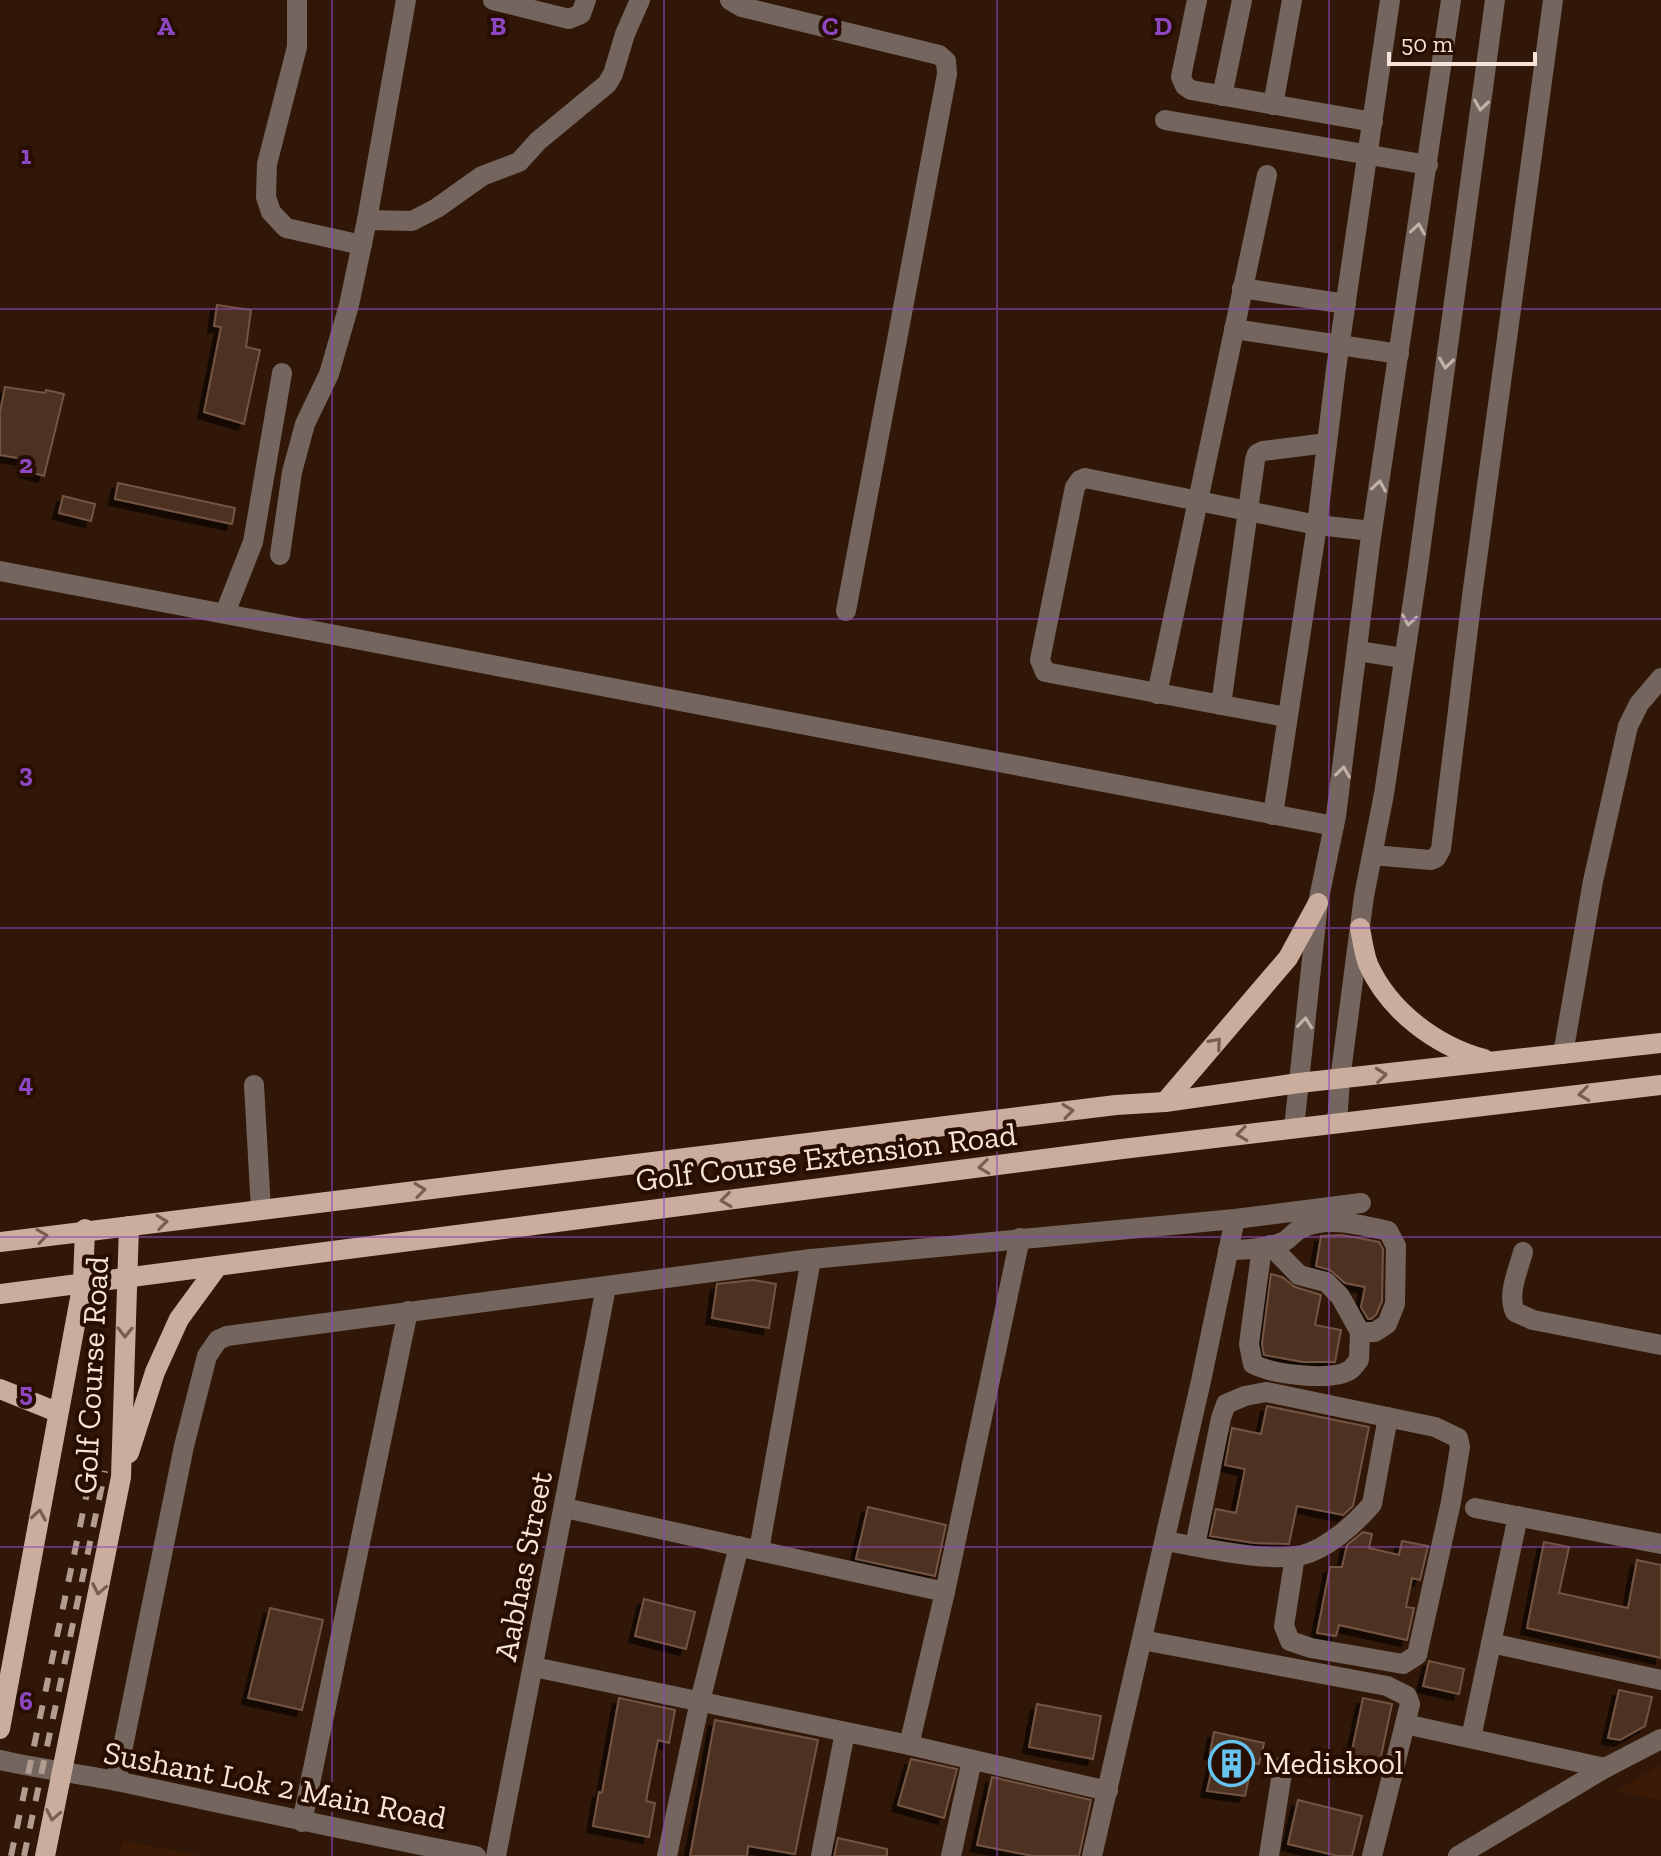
<svg xmlns="http://www.w3.org/2000/svg" width="1661" height="1856" font-family="'Zilla Slab',serif">
<style>
.built{fill:#3b1b06}
.building{fill:#4d3120;stroke:#735443;stroke-width:2;filter:url(#shadow)}
.lines{fill:none;stroke-linecap:round;stroke-linejoin:round}
.minor{stroke:#74655e;stroke-width:20}
.major{stroke:#cbad9d;stroke-width:20}
.rail{stroke:#b29c90;stroke-width:6;stroke-dasharray:14 14;stroke-linecap:butt}
.oneway{stroke:#c2b1a8}
.oneway2{stroke:#795e4f}
.grid{fill:none;stroke:#8d47c3;stroke-width:2;stroke-opacity:0.55}
.labels{text-anchor:middle;stroke-width:8;stroke-linejoin:round;paint-order:stroke}
.street-label{font-size:32px;fill:#f6e3d9;stroke:#270e01}
.poi-label{font-size:32px;fill:#f6e3d9;stroke:#270e01;text-anchor:start}
.grid-label{font-size:26px;text-anchor:middle;font-weight:bold;fill:#8d47c3;stroke:#270e01;stroke-width:8;stroke-linejoin:round;paint-order:stroke}
</style>
<defs>
<filter id="shadow"><feDropShadow dx="-6" dy="6" stdDeviation="0" flood-color="#0009"/></filter>
</defs>
<rect width="100%" height="100%" fill="#311707"/>
<g class="built">
<polygon points="1661,1765 1661,1800 1616,1791"/>
<polygon points="123,1841 203,1856 120,1856"/>
</g>
<g class="building">
<polygon points="217,305 251,310 246,347 260,350 244,424 204,412 221,327 214,326"/>
<polygon points="5,387 45,393 46,390 64,394 44,476 26,471 29,460 0,455 0,412"/>
<polygon points="118,483 235,508 232,524 115,499"/>
<polygon points="63,496 95,504 91,521 59,513"/>
<polygon points="1342,1235 1379,1242 1383,1249 1382,1301 1376,1315 1371,1319 1368,1319 1361,1307 1365,1287 1345,1283 1330,1270 1316,1266 1321,1236"/>
<polygon points="1271,1274 1282,1277 1295,1287 1321,1295 1315,1325 1341,1330 1335,1362 1303,1362 1264,1355 1262,1344"/>
<polygon points="753,1280 776,1284 769,1328 712,1318 717,1284"/>
<polygon points="1267,1406 1369,1427 1353,1506 1343,1515 1297,1506 1289,1544 1254,1543 1210,1536 1216,1509 1236,1513 1245,1469 1225,1465 1232,1428 1261,1434"/>
<polygon points="868,1507 946,1525 935,1576 856,1559"/>
<polygon points="1363,1532 1372,1534 1369,1548 1399,1555 1402,1541 1428,1546 1420,1580 1412,1578 1406,1607 1414,1608 1407,1640 1339,1625 1336,1636 1317,1633 1330,1567 1342,1567 1347,1545"/>
<polygon points="1544,1542 1569,1547 1559,1593 1628,1608 1637,1560 1661,1565 1661,1658 1527,1628"/>
<polygon points="644,1599 695,1612 686,1649 635,1636"/>
<polygon points="270,1608 323,1620 302,1710 248,1698"/>
<polygon points="1429,1661 1464,1669 1459,1694 1423,1686"/>
<polygon points="1619,1690 1652,1697 1645,1726 1620,1740 1608,1738"/>
<polygon points="619,1698 675,1710 669,1743 658,1740 646,1801 655,1803 649,1837 593,1826 599,1792 602,1793"/>
<polygon points="1363,1698 1392,1704 1379,1766 1350,1760"/>
<polygon points="1037,1704 1101,1716 1093,1759 1029,1747"/>
<polygon points="715,1720 818,1740 795,1854 748,1846 747,1856 690,1856"/>
<polygon points="1214,1732 1264,1743 1259,1764 1252,1763 1245,1796 1207,1791 1215,1754 1210,1753"/>
<polygon points="911,1759 957,1769 944,1818 898,1805"/>
<polygon points="992,1777 1091,1800 1079,1856 1033,1856 977,1845"/>
<polygon points="1298,1800 1362,1816 1352,1856 1338,1856 1288,1844"/>
<polygon points="838,1838 887,1849 887,1856 834,1856"/>
</g>
<g class="lines">
<g class="minor">
<polyline points="297,0 297,47 267,164 266,197 271,212 286,228 362,245"/>
<polyline points="493,0 569,19 581,14 586,0"/>
<polyline points="730,0 742,7 939,55 946,61 947,74 846,611"/>
<polyline points="1197,0 1181,77 1185,86 1191,90 1373,122"/>
<polyline points="1222,96 1242,0"/>
<polyline points="1273,105 1292,0"/>
<polyline points="1165,120 1428,165"/>
<polyline points="367,220 412,221 437,208 482,176 519,162 538,141 607,84 613,74 625,34 640,0"/>
<polyline points="1242,288 1346,304"/>
<polyline points="1234,329 1399,354"/>
<polyline points="280,555 292,472 305,424 329,374 349,305 367,220 406,0"/>
<polyline points="0,571 1334,826"/>
<polyline points="225,613 253,542 282,373"/>
<polyline points="1358,651 1403,658"/>
<polyline points="1157,694 1267,175"/>
<polyline points="1221,705 1255,460 1257,454 1263,451 1327,443"/>
<polyline points="1286,717 1045,672 1040,660 1075,487 1080,480 1085,478 1317,525 1372,531"/>
<polyline points="1273,815 1317,525 1336,369 1390,0"/>
<polyline points="1372,855 1431,860 1436,858 1441,849 1472,596 1553,0"/>
<polyline points="1563,1054 1593,881 1628,726 1639,704 1661,678"/>
<polyline points="254,1085 261,1210"/>
<polyline points="1337,1123 1340,1080 1364,896 1384,794 1417,574 1495,0"/>
<polyline points="1294,1128 1318,903 1336,816 1370,544 1451,0"/>
<polyline points="1270,1245 1299,1275 1326,1282 1340,1296 1360,1332"/>
<path d="M1228,1250C1246,1250 1268,1249 1285,1241C1290,1238 1294,1232 1300,1229C1326,1215 1361,1225 1388,1231L1396,1246L1395,1304L1387,1324L1375,1332H1360L1359,1360C1356,1363 1354,1367 1350,1370C1331,1382 1272,1374 1253,1364L1249,1344L1262,1247"/>
<path d="M1523,1252C1518,1271 1507,1294 1515,1312L1533,1320L1661,1345"/>
<polyline points="565,1508 945,1592"/>
<polyline points="1475,1508 1661,1544"/>
<path d="M1165,1541C1202,1547 1266,1563 1302,1555C1327,1549 1355,1524 1372,1504L1388,1417"/>
<polyline points="1195,1546 1221,1418 1226,1404 1245,1396 1266,1392 1435,1427 1458,1438 1460,1447 1451,1502 1417,1655 1403,1664 1311,1648 1290,1641 1284,1626 1295,1556"/>
<polyline points="759,1550 811,1259"/>
<polyline points="1142,1640 1387,1686 1407,1696 1410,1704 1372,1856"/>
<polyline points="1491,1643 1661,1680"/>
<polyline points="534,1667 909,1745 1108,1791"/>
<polyline points="1405,1724 1605,1768"/>
<polyline points="1471,1738 1518,1516"/>
<polyline points="909,1745 945,1592 1020,1238"/>
<path d="M0,1760C40,1769 81,1774 121,1782C239,1807 357,1833 476,1856"/>
<polyline points="116,1781 184,1446 207,1356 218,1340 227,1336 811,1259 1235,1219 1361,1203"/>
<polyline points="302,1822 408,1311"/>
<polyline points="496,1856 606,1287"/>
<polyline points="667,1856 700,1701 739,1546"/>
<polyline points="821,1856 845,1732"/>
<polyline points="951,1856 972,1760"/>
<polyline points="1092,1856 1201,1381 1235,1219"/>
<polyline points="1269,1856 1283,1766"/>
<polyline points="1458,1856 1605,1768 1661,1739"/>
</g>
<g class="major">
<path d="M1360,928C1362,939 1364,953 1368,964C1389,1011 1436,1046 1484,1059"/>
<polyline points="1165,1102 1288,958 1318,903"/>
<polyline points="0,1242 1116,1105 1165,1102 1299,1083 1661,1043"/>
<polyline points="0,1294 1122,1149 1661,1085"/>
<polyline points="0,1389 57,1412"/>
<polyline points="129,1453 155,1372 179,1319 217,1267"/>
<polyline points="0,1729 83,1282 85,1229"/>
<polyline points="45,1856 121,1477 129,1226"/>
</g>
<g class="rail">
<polyline points="11,1856 92,1469"/>
<polyline points="24,1856 105,1471"/>
</g>
</g>
<defs><path id="oneway-chevron" d="M-2-3.5L2.5 0L-2 3.5" fill="none" stroke-width="1.6" stroke-linecap="round" stroke-linejoin="round" transform="scale(2)"/></defs>
<g class="oneway">
<use href="#oneway-chevron" transform="translate(1481 105) rotate(98)"/>
<use href="#oneway-chevron" transform="translate(1418 229) rotate(-81)"/>
<use href="#oneway-chevron" transform="translate(1446 363) rotate(98)"/>
<use href="#oneway-chevron" transform="translate(1379 486) rotate(-81)"/>
<use href="#oneway-chevron" transform="translate(1409 620) rotate(99)"/>
<use href="#oneway-chevron" transform="translate(1343 772) rotate(-82)"/>
<use href="#oneway-chevron" transform="translate(1305 1023) rotate(-84)"/>
</g>
<g class="oneway2">
<use href="#oneway-chevron" transform="translate(1216 1043) rotate(-49)"/>
<use href="#oneway-chevron" transform="translate(1381 1075) rotate(-6)"/>
<use href="#oneway-chevron" transform="translate(1584 1094) rotate(173)"/>
<use href="#oneway-chevron" transform="translate(1068 1111) rotate(-7)"/>
<use href="#oneway-chevron" transform="translate(1242 1134) rotate(173)"/>
<use href="#oneway-chevron" transform="translate(984 1167) rotate(173)"/>
<use href="#oneway-chevron" transform="translate(420 1190) rotate(-7)"/>
<use href="#oneway-chevron" transform="translate(726 1200) rotate(173)"/>
<use href="#oneway-chevron" transform="translate(162 1222) rotate(-7)"/>
<use href="#oneway-chevron" transform="translate(42 1236) rotate(-8)"/>
<use href="#oneway-chevron" transform="translate(125 1332) rotate(91)"/>
<use href="#oneway-chevron" transform="translate(39 1515) rotate(-80)"/>
<use href="#oneway-chevron" transform="translate(99 1589) rotate(101)"/>
<use href="#oneway-chevron" transform="translate(53 1815) rotate(101)"/>
</g>
<path class="grid" d="M332,0V1856M664,0V1856M997,0V1856M1329,0V1856M0,309H1661M0,619H1661M0,928H1661M0,1237H1661M0,1547H1661"/>
<defs>
<symbol id="building-ring" viewBox="-11 -11 22 22"><circle r="9.5" fill="#270e01" stroke="#67c4f0" stroke-width="1.5"/><path d="M-4-6H4V6H1V3H-1V6H-4ZM-2.5-4.3h1.7v1.8h-1.7ZM.8-4.3h1.7v1.8H.8ZM-2.5-1h1.7V.8h-1.7ZM.8-1h1.7V.8H.8Z" fill="#67c4f0"/></symbol>
</defs>
<g fill-rule="evenodd">
<use href="#building-ring" x="1206" y="1738" width="51" height="51"/>
</g>
<g class="labels">
<g class="street-label">
<text transform="translate(826 1157) rotate(-7)" y="11">Golf Course Extension Road</text>
<text transform="translate(91 1375) rotate(-87)" y="11">Golf Course Road</text>
<text transform="translate(523 1566) rotate(-79)" y="11">Aabhas Street</text>
<text transform="translate(275 1785) rotate(11)" y="11">Sushant Lok 2 Main Road</text>
</g>
<g class="poi-label">
<text x="1263" y="1774">Mediskool</text>
</g>
</g>
<g class="grid-label">
<text x="166" y="35">A</text>
<text x="498" y="35">B</text>
<text x="830" y="35">C</text>
<text x="1163" y="35">D</text>
<text x="26" y="164">1</text>
<text x="26" y="473">2</text>
<text x="26" y="782">3</text>
<text x="26" y="1092">4</text>
<text x="26" y="1401">5</text>
<text x="26" y="1710">6</text>
</g>
<path d="M1389 52v12h146v-12" fill="none" stroke="#f6e3d9" stroke-width="4"/>
<text x="1401" y="52" font-size="24" fill="#f6e3d9" stroke="#270e01" stroke-width="6" paint-order="stroke">50 m</text>
</svg>
